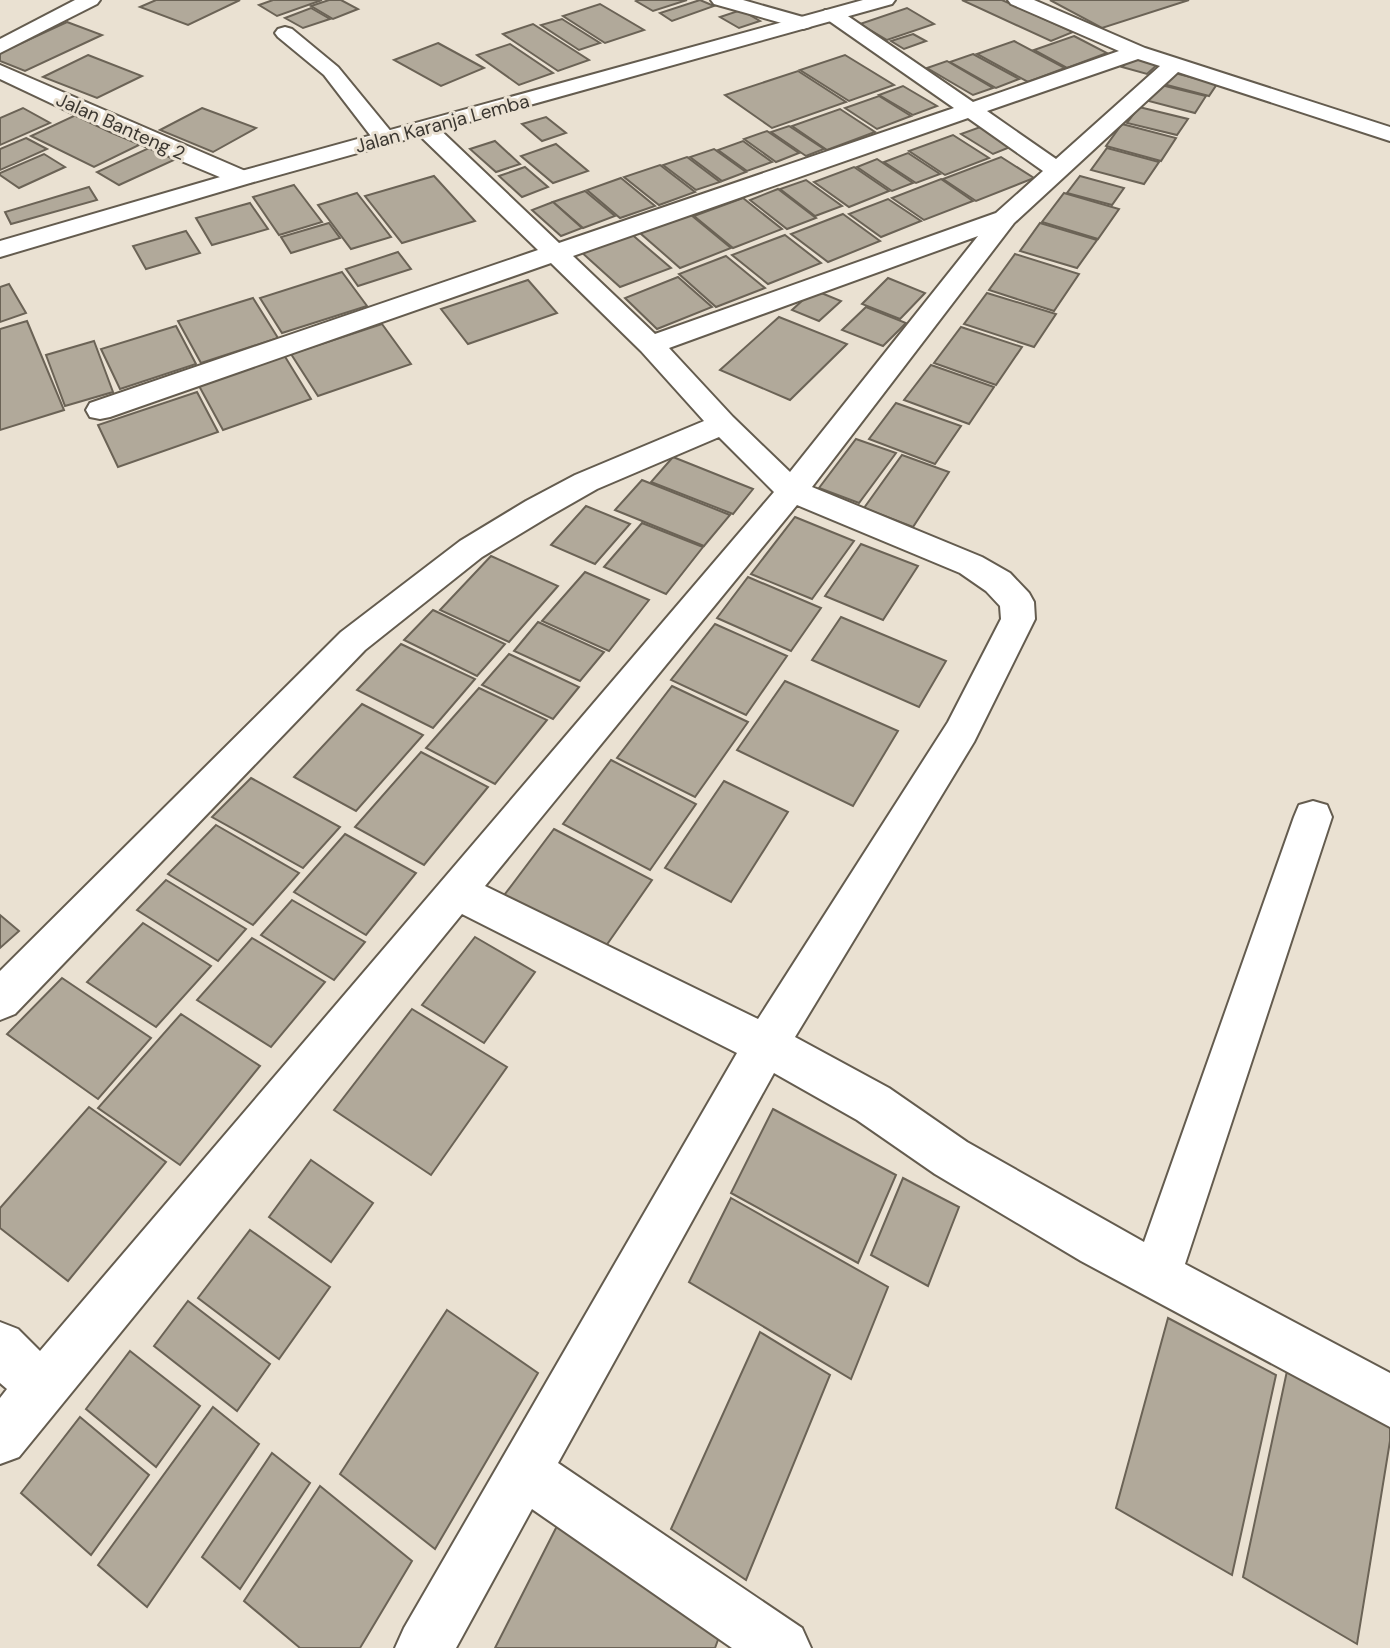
<svg xmlns="http://www.w3.org/2000/svg" width="1390" height="1648" font-family="'DM Sans',sans-serif">
<style>
.building{fill:#b1a99a;stroke:#6b6356;stroke-width:2}
.lines{fill:none;stroke-linecap:round;stroke-linejoin:round}
.minor-casing{stroke:#645c4f;stroke-width:4}
.primary-casing{stroke:#645c4f;stroke-width:4}
.minor{fill:#fff;fill-rule:evenodd}
.primary{fill:#fff;fill-rule:evenodd}
.labels{text-anchor:middle;stroke-width:6;stroke-linejoin:round;paint-order:stroke}
.far-street-label{font-size:19px;fill:#3b3731;stroke:#eae1d2}
</style>
<rect width="100%" height="100%" fill="#eae1d2"/>
<g class="building">
<polygon points="156,0 240,0 188,25 140,7"/>
<polygon points="273,0 322,0 277,16 259,5"/>
<polygon points="329,0 341,0 358,9 333,19 311,6"/>
<polygon points="638,0 687,0 653,11 636,1"/>
<polygon points="700,0 714,6 672,21 660,13"/>
<polygon points="962,0 1002,0 1073,32 1051,41"/>
<polygon points="1050,0 1189,0 1102,28"/>
<polygon points="600,4 644,30 605,43 563,16"/>
<polygon points="311,8 330,19 303,28 285,18"/>
<polygon points="907,8 934,24 887,40 860,24"/>
<polygon points="741,10 760,21 739,28 720,17"/>
<polygon points="562,19 600,43 579,50 541,25"/>
<polygon points="67,22 102,35 25,71 0,61 0,53"/>
<polygon points="533,24 589,60 558,71 503,34"/>
<polygon points="913,34 926,41 904,49 891,41"/>
<polygon points="1074,36 1107,53 1067,68 1034,50"/>
<polygon points="1014,41 1065,68 1028,82 977,54"/>
<polygon points="438,43 484,68 441,86 394,60"/>
<polygon points="510,44 553,73 519,85 477,55"/>
<polygon points="973,54 1019,79 996,88 950,62"/>
<polygon points="88,55 142,76 97,98 43,77"/>
<polygon points="845,55 894,85 849,101 800,70"/>
<polygon points="1134,56 1159,63 1147,74 1122,67"/>
<polygon points="947,61 993,88 973,95 927,68"/>
<polygon points="798,71 846,102 772,128 725,95"/>
<polygon points="1171,72 1217,84 1209,96 1163,84"/>
<polygon points="1153,83 1206,96 1195,113 1141,99"/>
<polygon points="903,86 937,106 913,115 879,95"/>
<polygon points="879,96 911,116 877,129 845,108"/>
<polygon points="1139,107 1188,119 1177,135 1127,123"/>
<polygon points="23,108 50,123 0,145 0,118"/>
<polygon points="202,108 256,128 213,152 160,130"/>
<polygon points="840,109 875,132 827,150 792,126"/>
<polygon points="78,114 141,144 94,167 31,136"/>
<polygon points="546,117 566,133 542,141 522,124"/>
<polygon points="1122,124 1176,138 1161,161 1106,146"/>
<polygon points="789,126 824,149 806,156 771,132"/>
<polygon points="983,126 1015,145 993,154 961,134"/>
<polygon points="767,131 799,153 776,162 744,139"/>
<polygon points="953,135 989,158 945,175 909,151"/>
<polygon points="26,138 47,149 0,170 0,149"/>
<polygon points="495,141 520,164 496,172 470,149"/>
<polygon points="743,141 772,162 747,171 718,150"/>
<polygon points="556,144 588,171 553,183 521,156"/>
<polygon points="151,147 174,160 119,185 97,172"/>
<polygon points="1107,148 1159,162 1144,184 1091,170"/>
<polygon points="714,149 746,172 722,181 690,157"/>
<polygon points="908,153 940,174 916,183 884,162"/>
<polygon points="44,154 65,167 19,188 0,175 0,173"/>
<polygon points="687,157 720,182 696,190 663,165"/>
<polygon points="1001,157 1034,178 976,201 943,179"/>
<polygon points="877,159 913,183 892,191 857,167"/>
<polygon points="660,165 695,192 659,205 624,177"/>
<polygon points="525,167 548,187 522,197 499,176"/>
<polygon points="854,167 889,191 849,207 814,182"/>
<polygon points="434,176 475,221 402,243 365,196"/>
<polygon points="1080,176 1124,188 1112,205 1067,193"/>
<polygon points="621,178 655,206 620,218 587,190"/>
<polygon points="941,179 973,201 924,220 892,198"/>
<polygon points="806,180 842,206 815,216 780,189"/>
<polygon points="294,185 322,222 279,235 253,197"/>
<polygon points="89,187 97,200 11,224 5,212"/>
<polygon points="778,189 816,218 787,229 750,200"/>
<polygon points="585,191 615,216 583,228 553,202"/>
<polygon points="357,193 391,237 351,249 318,205"/>
<polygon points="1064,193 1119,209 1098,239 1042,222"/>
<polygon points="743,198 782,229 733,248 694,216"/>
<polygon points="888,199 921,221 881,237 849,214"/>
<polygon points="553,202 582,228 561,236 532,210"/>
<polygon points="250,203 268,229 212,245 196,218"/>
<polygon points="843,214 880,241 828,262 791,234"/>
<polygon points="691,215 731,248 680,268 640,233"/>
<polygon points="329,223 340,238 291,253 281,237"/>
<polygon points="1040,223 1097,240 1077,268 1020,251"/>
<polygon points="186,231 200,253 146,269 133,246"/>
<polygon points="629,232 671,268 620,287 579,250"/>
<polygon points="785,235 821,263 768,284 732,255"/>
<polygon points="398,252 411,269 358,286 346,269"/>
<polygon points="1015,254 1079,274 1054,311 989,290"/>
<polygon points="726,256 765,288 716,307 679,274"/>
<polygon points="342,272 367,306 282,333 260,298"/>
<polygon points="678,277 712,307 657,329 625,298"/>
<polygon points="888,278 925,293 900,319 862,304"/>
<polygon points="528,280 557,313 468,344 441,309"/>
<polygon points="9,284 26,313 0,322 0,287"/>
<polygon points="814,290 841,301 819,321 792,310"/>
<polygon points="987,293 1056,314 1034,347 964,324"/>
<polygon points="253,298 278,338 201,363 178,321"/>
<polygon points="866,307 906,323 883,346 842,330"/>
<polygon points="779,317 847,344 790,400 720,370"/>
<polygon points="27,321 64,410 0,430 0,329"/>
<polygon points="382,324 411,364 318,396 291,354"/>
<polygon points="176,326 196,364 120,389 101,349"/>
<polygon points="961,327 1022,347 996,385 934,363"/>
<polygon points="94,341 113,392 65,406 46,355"/>
<polygon points="284,355 311,399 223,430 198,384"/>
<polygon points="931,365 994,387 969,424 904,400"/>
<polygon points="197,392 218,432 118,467 98,425"/>
<polygon points="896,403 961,426 935,464 869,439"/>
<polygon points="856,439 896,453 859,503 819,488"/>
<polygon points="902,455 949,472 913,527 864,508"/>
<polygon points="673,457 753,489 733,514 651,482"/>
<polygon points="642,480 730,515 704,546 615,510"/>
<polygon points="586,506 630,524 595,564 551,545"/>
<polygon points="795,517 854,541 812,599 751,574"/>
<polygon points="642,523 703,547 666,594 604,567"/>
<polygon points="861,544 918,566 883,620 825,596"/>
<polygon points="491,556 558,586 509,642 440,610"/>
<polygon points="585,572 649,600 609,651 542,621"/>
<polygon points="748,577 821,608 791,651 717,618"/>
<polygon points="433,610 505,644 477,676 404,640"/>
<polygon points="841,617 946,661 919,707 812,660"/>
<polygon points="538,622 604,652 580,681 514,651"/>
<polygon points="715,624 787,656 746,715 671,680"/>
<polygon points="401,644 475,679 433,728 357,690"/>
<polygon points="509,654 579,687 553,719 482,685"/>
<polygon points="785,681 898,731 853,806 737,750"/>
<polygon points="672,686 748,722 695,797 617,758"/>
<polygon points="479,688 547,720 495,784 426,748"/>
<polygon points="362,704 423,735 356,811 294,777"/>
<polygon points="421,752 488,787 424,865 355,827"/>
<polygon points="611,760 696,804 650,870 563,824"/>
<polygon points="251,778 340,827 303,868 212,817"/>
<polygon points="724,781 788,812 731,902 665,868"/>
<polygon points="216,825 299,873 253,925 168,874"/>
<polygon points="554,829 652,880 601,953 502,898"/>
<polygon points="345,834 416,873 366,935 294,892"/>
<polygon points="166,880 246,929 218,961 137,910"/>
<polygon points="292,900 365,942 334,980 261,935"/>
<polygon points="0,915 19,931 0,948"/>
<polygon points="143,923 211,966 156,1027 87,982"/>
<polygon points="475,937 535,972 484,1043 422,1005"/>
<polygon points="252,938 325,982 271,1047 197,1000"/>
<polygon points="62,978 151,1038 98,1099 7,1034"/>
<polygon points="412,1009 507,1067 431,1175 334,1110"/>
<polygon points="181,1014 260,1066 180,1165 98,1108"/>
<polygon points="89,1107 166,1162 68,1281 0,1228 0,1208"/>
<polygon points="773,1109 896,1175 858,1263 731,1193"/>
<polygon points="311,1160 373,1203 331,1262 269,1217"/>
<polygon points="903,1178 959,1207 928,1286 871,1255"/>
<polygon points="731,1198 888,1287 851,1379 689,1282"/>
<polygon points="250,1230 330,1287 279,1359 198,1298"/>
<polygon points="188,1301 270,1364 237,1411 154,1346"/>
<polygon points="447,1310 538,1373 435,1549 340,1474"/>
<polygon points="1168,1318 1276,1375 1232,1575 1116,1508"/>
<polygon points="760,1332 830,1375 746,1580 671,1529"/>
<polygon points="130,1351 200,1406 156,1467 86,1409"/>
<polygon points="1287,1371 1390,1425 1390,1441 1357,1644 1243,1577"/>
<polygon points="213,1407 259,1444 147,1607 98,1565"/>
<polygon points="80,1417 149,1475 91,1555 21,1493"/>
<polygon points="272,1453 310,1483 240,1589 202,1557"/>
<polygon points="320,1486 412,1561 360,1648 300,1648 244,1601"/>
<polygon points="557,1526 719,1637 715,1648 495,1648"/>
</g>
<g class="lines">
<defs>
<g id="minor">
<polygon points="75,0 100,0 97,4 0,53 0,39"/>
<polygon points="711,0 743,0 810,19 813,23 810,27 803,29 714,4"/>
<path d="M1008,0H1034L1145,48L1390,127V141L1178,72L1014,223L812,487L982,557L1010,573L1029,593L1034,602L1035,619L974,742L795,1037L889,1088L967,1142L1144,1242L1294,817L1299,805L1313,801L1327,805L1332,817L1185,1264L1390,1373V1427L1081,1261L935,1174L857,1120L774,1073L558,1463L802,1628L811,1648H732L532,1509L456,1648H395L404,1628L737,1053L462,914L19,1457L0,1464V1398L7,1389L0,1383V1322L18,1329L40,1351L774,492L719,437L597,489L548,517L482,557L365,650L15,1014L0,1020V971L341,632L460,541L526,501L575,475L704,421L641,351L551,263L110,417L100,419L90,417L86,410L90,403L538,250L417,133L414,128L417,123H433L559,243L954,108L825,18L822,14L825,10H839L973,102L1119,51L1011,4ZM1138,59L1160,66L1056,159L987,111ZM968,118L1043,171L996,213L655,334L573,256ZM978,236L790,472L733,417L669,348ZM797,505L960,573L986,591L1000,606L1001,619L948,722L758,1019L485,886Z"/>
<polygon points="285,27 292,29 338,67 393,134 396,139 393,144 377,144 324,75 278,37 275,33 278,29"/>
<polygon points="0,65 250,173 254,178 250,183 234,183 112,132 0,79"/>
</g>
<polygon id="primary" points="863,0 895,0 892,4 250,183 0,257 0,241 234,173"/>
</defs>
<use href="#minor" class="minor-casing"/>
<use href="#primary" class="primary-casing"/>
<use href="#minor" class="minor"/>
<use href="#primary" class="primary"/>
</g>
<g class="labels">
<g class="far-street-label">
<text transform="translate(442 123) rotate(-15)" y="7">Jalan Karanja Lemba</text>
<text transform="translate(121 126) rotate(24)" y="7">Jalan Banteng 2</text>
</g>
</g>
</svg>
